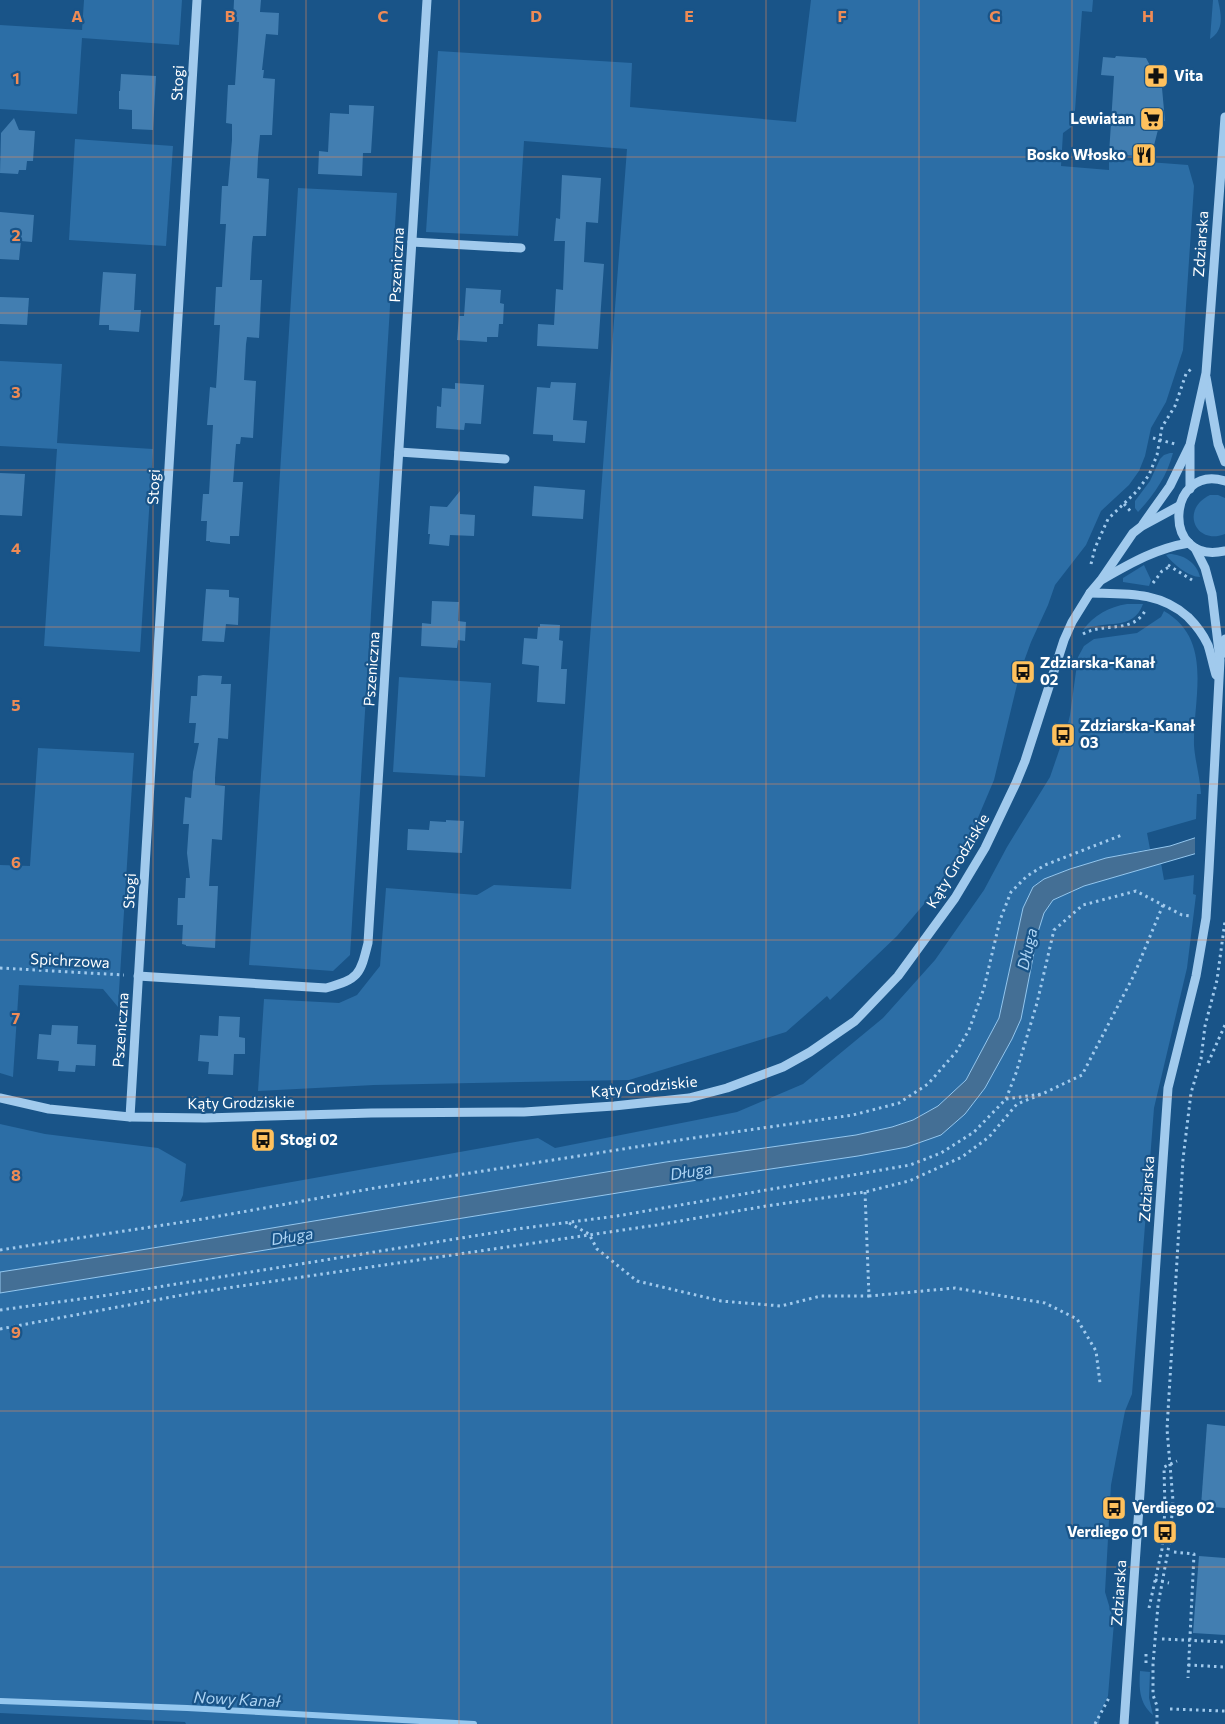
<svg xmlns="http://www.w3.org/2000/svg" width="1225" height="1724" font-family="Commissioner,sans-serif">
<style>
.green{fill:#2c6ea6}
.water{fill:#446f95;stroke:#94c7ef}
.pier{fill:#195488}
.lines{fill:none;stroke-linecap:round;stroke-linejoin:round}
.stream{stroke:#94c7ef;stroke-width:6}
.building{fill:#427eb1}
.path{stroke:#a1caed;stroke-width:3;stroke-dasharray:2.5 4;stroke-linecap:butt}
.minor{stroke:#a1caed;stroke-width:9}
.grid{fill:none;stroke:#ef8b55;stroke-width:1;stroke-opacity:0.55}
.labels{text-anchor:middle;stroke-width:4.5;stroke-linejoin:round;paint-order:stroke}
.poi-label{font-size:15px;font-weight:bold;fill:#fff;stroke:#195488;text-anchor:start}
.street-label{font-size:15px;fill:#fff;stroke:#195488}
.water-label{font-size:16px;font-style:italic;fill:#add4f4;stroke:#195488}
.grid-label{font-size:16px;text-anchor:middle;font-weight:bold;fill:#ef8b55;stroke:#195488;stroke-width:4.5;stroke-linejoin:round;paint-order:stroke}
</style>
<rect width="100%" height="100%" fill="#195488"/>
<g class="green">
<polygon points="84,0 182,0 179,45 82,38 77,114 0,109 0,25 82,30"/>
<polygon points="811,0 1093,0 1092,12 1082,11 1074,125 1063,133 1061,166 1109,170 1109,159 1188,165 1194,186 1183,350 1166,402 1151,428 1145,456 1139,471 1129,485 1101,511 1086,545 1055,585 1048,605 1031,642 1023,664 1022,664 994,780 977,820 958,857 924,904 897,936 830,1000 827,996 786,1032 629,1080 374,1085 258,1091 264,999 339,1003 357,995 380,966 386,888 477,895 494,885 571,889 627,149 524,141 518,236 426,232 438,51 632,63 630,107 796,122"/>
<path d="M1213,0H1218C1221,14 1225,30 1210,39Z"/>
<polygon points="75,139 173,146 166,246 69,240"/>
<polygon points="298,188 397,193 350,955 333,971 249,965"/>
<polygon points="0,361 62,364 57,443 153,449 140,652 44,646 57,449 0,446"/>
<path d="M1170,453H1173C1167,476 1154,495 1138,512L1135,508V501L1150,481L1160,459L1164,455Z"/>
<path d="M1210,495H1218L1225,498V534C1195,546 1180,509 1210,495Z"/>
<path d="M1169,554C1183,554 1197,563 1200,577C1189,577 1173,564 1166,555Z"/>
<polygon points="1144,565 1151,580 1149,586 1123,582 1123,578"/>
<path d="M1127,604H1143C1133,632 1106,619 1083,630C1094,615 1109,607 1127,604Z"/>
<path d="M1164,611C1214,640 1193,697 1194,745C1195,761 1200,777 1201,794H1197L1196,819L1147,833L1150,849L1106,858L1070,869L1044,879L1033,887L1023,908L999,1018L966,1080L938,1106L913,1120L892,1127L856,1135L666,1162L117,1254L0,1272V1124L45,1134L158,1148L186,1164L183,1195L180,1202L538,1138L555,1148L737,1112L803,1084L883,1018L935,960L984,890L1007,847L1050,777L1061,745H1063L1070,715L1078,657L1084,646L1094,639L1137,633L1161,617Z"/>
<polygon points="399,677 491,683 485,777 393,772"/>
<polygon points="38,748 134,753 118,1007 103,989 19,985 13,1077 0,1073 0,865 30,866"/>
<polygon points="1161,863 1164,880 1194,875 1193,894 1196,895 1187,968 1154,1108 1132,1394 1125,1411 1111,1485 1105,1592 1114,1622 1108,1696 1100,1714 1099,1724 186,1724 185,1722 0,1713 0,1293 710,1178 858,1156 965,1114 985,1088 1012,1039 1031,966 1038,932 1044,913 1053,900 1084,886"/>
<path d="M1140,1671L1150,1672L1149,1698L1153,1715C1139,1703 1139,1688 1140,1671Z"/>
</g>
<polygon class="water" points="1225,828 1225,845 1084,886 1053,900 1044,913 1038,932 1021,1019 1012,1039 985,1088 965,1114 941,1135 907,1147 858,1156 710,1178 0,1293 0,1272 117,1254 666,1162 856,1135 892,1127 913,1120 938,1106 966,1080 999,1018 1023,908 1033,887 1044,879 1070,869 1106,858 1170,846"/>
<polygon class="pier" points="1225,825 1225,847 1195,856 1195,835"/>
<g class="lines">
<polyline class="stream" points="0,1701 187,1708 474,1724"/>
</g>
<g class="building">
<polygon points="234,0 261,0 260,12 279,13 278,35 266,34 262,70 264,70 263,78 275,79 272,135 260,135 258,157 257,178 269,179 266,236 253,236 252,243 250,280 262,280 259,338 247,337 246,344 244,380 256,381 253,438 241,437 240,444 236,444 233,482 243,482 239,536 230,536 230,544 210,542 210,541 206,541 207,521 201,521 203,494 209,494 213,425 207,425 210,387 216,388 220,325 214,325 216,287 222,287 226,224 220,224 222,186 228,186 232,140 232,124 226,123 228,85 235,85 238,40 239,22 233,22"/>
<polygon points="1116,56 1146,58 1162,88 1165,121 1160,122 1151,157 1109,154 1114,76 1101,75 1103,57 1115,58"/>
<polygon points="121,74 156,76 153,130 132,129 132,110 119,109 119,91 120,91"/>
<polygon points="349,105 374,106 371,153 363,153 362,176 318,174 319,151 328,152 330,113 349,114"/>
<polygon points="14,118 19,130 35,131 33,161 27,161 26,170 19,170 18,174 0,173 1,133"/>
<polygon points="562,175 601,178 598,223 586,222 584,262 604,264 598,349 537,346 538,324 554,325 556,289 563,290 565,241 554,241 556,218 560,219"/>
<polygon points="0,212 34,215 32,242 21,241 19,260 0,259"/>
<polygon points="103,272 136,274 134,310 141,310 139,332 109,330 109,325 99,325"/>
<polygon points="466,288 501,290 500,303 504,304 503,324 499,324 498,337 487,337 487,342 457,340 459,316 464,316"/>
<polygon points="0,297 29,298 27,325 0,324"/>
<polygon points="551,382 576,383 573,420 587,421 585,443 553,441 553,435 533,434 537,387 550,388"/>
<polygon points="455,383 484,385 481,424 465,423 464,430 436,428 437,406 441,407 442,388 455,389"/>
<polygon points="0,473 25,474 22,516 0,515"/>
<polygon points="534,486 585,490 583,519 532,516"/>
<polygon points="460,491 460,514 475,515 474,536 450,535 449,546 429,544 430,534 428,534 430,506 447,507"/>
<polygon points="206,589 229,590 229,597 239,598 238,625 226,624 224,642 202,641"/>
<polygon points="432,601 459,602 458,621 466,622 465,641 458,640 457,648 421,646 422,623 431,624"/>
<polygon points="540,624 560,625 559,640 563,641 561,669 567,669 565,704 537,702 539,666 522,664 524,638 537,639 538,627 540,627"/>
<polygon points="203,675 222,676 221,684 231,684 228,739 218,738 215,778 215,785 225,786 222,840 212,839 209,886 218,886 215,948 186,946 186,945 182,944 183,925 177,925 178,898 185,898 186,878 190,878 187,853 189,824 183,824 185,797 191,798 193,772 199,743 194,743 196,723 189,723 191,696 197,696 198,676"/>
<polygon points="446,820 464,821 462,853 407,850 408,829 429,830 430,821 446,822"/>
<polygon points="219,1016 240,1017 239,1037 245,1038 245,1054 234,1054 233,1075 208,1074 209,1062 198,1061 200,1035 218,1036"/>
<polygon points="52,1025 78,1026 77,1044 96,1045 95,1066 76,1065 75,1072 58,1071 59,1061 37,1059 39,1034 51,1035"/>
<polygon points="1207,1424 1225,1426 1225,1508 1201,1506"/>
<polygon points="1199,1556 1225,1558 1225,1635 1193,1633"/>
</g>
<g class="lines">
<g class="path">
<polyline points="1153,438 1175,444"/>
<polyline points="1124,504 1132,513"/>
<polyline points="1091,564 1095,548 1108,519 1137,491 1149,475 1157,455 1162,427 1175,406 1186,374 1191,369"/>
<polyline points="1168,565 1192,580"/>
<polyline points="1153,583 1162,571 1169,567"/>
<path d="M1083,634C1104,622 1132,634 1145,611"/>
<polyline points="0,968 124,975"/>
<polyline points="1208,1063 1225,1025"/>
<polyline points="1006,1099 1042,1094 1082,1075 1134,975 1163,905"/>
<polyline points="865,1192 869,1296 955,1288 1045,1303 1077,1319 1096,1351 1100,1383"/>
<polyline points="569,1223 589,1234 597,1249 637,1281 721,1301 781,1306 821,1296 869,1296"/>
<polyline points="0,1250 203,1219 375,1188 693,1138 853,1115 899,1103 928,1084 956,1052 969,1030 984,988 1000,920 1011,892 1027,876 1045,865 1122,835"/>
<polyline points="0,1310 102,1296 517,1229 617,1216 910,1165 941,1153 974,1132 1006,1099 1016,1073 1037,1003 1054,930 1083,905 1136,891 1182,915 1191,916"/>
<polyline points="0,1329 193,1293 657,1225 766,1206 865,1192 909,1181 962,1157 989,1137 1017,1104 1042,1094"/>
<polyline points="1174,1552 1194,1554 1188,1678"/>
<polyline points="1155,1580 1169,1583"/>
<polyline points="1149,1608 1162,1549 1165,1510 1164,1467 1177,1461"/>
<polyline points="1162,1639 1225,1642"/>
<polyline points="1146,1663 1146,1654"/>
<polyline points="1188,1665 1225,1667"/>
<polyline points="1170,1709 1225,1711"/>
<polyline points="1095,1724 1110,1696"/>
<polyline points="1157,1724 1157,1706 1153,1695 1153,1664 1158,1605 1170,1540 1173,1501 1167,1429 1183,1159 1191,1093 1201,1059 1205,1026 1217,980 1225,921"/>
</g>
<g class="minor">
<polyline points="412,242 521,248"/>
<polyline points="1206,377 1218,444 1225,462"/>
<polyline points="399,452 505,459"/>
<path d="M1225,481C1167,463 1160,566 1225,551"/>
<polyline points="1190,489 1190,445 1206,373 1225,117"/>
<polyline points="1143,524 1170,486 1189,447"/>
<path d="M1103,579C1131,563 1157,548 1189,543"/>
<path d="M1090,593C1125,594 1159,591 1188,617C1196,625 1203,634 1208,645C1211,654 1213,665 1216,675"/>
<polyline points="1221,655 1225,639"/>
<path d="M138,976L326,988C359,979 360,975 368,943L427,0"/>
<polyline points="0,1098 49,1109 130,1117 205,1118 371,1113 524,1112 614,1106 689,1098 727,1088 783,1067 810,1052 855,1021 898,976 955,898 985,848 1016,783 1025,761 1064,640 1072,622 1090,593 1101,580 1133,533 1142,526 1179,506"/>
<polyline points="130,1117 197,0"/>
<polyline points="1124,1724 1168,1088 1196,976 1206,918 1209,870 1220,660 1212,594 1205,568 1195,548"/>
</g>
</g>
<path class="grid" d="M153,0V1724M306,0V1724M459,0V1724M612,0V1724M766,0V1724M919,0V1724M1072,0V1724M0,157H1225M0,313H1225M0,470H1225M0,627H1225M0,784H1225M0,940H1225M0,1097H1225M0,1254H1225M0,1411H1225M0,1567H1225"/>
<defs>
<symbol id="pharmacy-square" viewBox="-11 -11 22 22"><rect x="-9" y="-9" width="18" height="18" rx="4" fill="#ffc15d" stroke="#195488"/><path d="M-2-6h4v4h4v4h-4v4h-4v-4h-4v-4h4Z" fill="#111"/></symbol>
<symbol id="supermarket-square" viewBox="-11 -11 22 22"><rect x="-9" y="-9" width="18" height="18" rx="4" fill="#ffc15d" stroke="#195488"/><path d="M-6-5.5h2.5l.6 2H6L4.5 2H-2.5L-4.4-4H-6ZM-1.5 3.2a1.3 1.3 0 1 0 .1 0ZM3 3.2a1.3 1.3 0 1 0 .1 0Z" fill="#111"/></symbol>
<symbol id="restaurant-square" viewBox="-11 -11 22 22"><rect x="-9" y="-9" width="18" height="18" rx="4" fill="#ffc15d" stroke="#195488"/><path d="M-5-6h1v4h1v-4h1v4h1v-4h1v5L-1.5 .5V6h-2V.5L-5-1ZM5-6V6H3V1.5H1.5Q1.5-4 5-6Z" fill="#111"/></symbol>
<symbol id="bus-square" viewBox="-11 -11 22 22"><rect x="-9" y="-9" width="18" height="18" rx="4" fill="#ffc15d" stroke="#195488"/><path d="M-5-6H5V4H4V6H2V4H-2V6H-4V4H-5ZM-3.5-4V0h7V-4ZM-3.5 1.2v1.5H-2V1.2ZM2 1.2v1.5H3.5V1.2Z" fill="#111"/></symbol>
</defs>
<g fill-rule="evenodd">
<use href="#pharmacy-square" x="1142" y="62" width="28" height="28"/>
<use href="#supermarket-square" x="1138" y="105" width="28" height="28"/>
<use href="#restaurant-square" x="1130" y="141" width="28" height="28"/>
<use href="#bus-square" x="1009" y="658" width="28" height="28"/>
<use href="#bus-square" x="1049" y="721" width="28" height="28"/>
<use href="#bus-square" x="249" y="1126" width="28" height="28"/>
<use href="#bus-square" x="1100" y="1494" width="28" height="28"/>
<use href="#bus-square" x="1151" y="1518" width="28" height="28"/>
</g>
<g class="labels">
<g class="poi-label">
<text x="1174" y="81">Vita</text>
<text x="1134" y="124" text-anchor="end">Lewiatan</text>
<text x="1126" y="160" text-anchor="end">Bosko Włosko</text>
<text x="1040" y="668">Zdziarska-Kanał<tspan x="1040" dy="17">02</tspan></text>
<text x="1080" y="731">Zdziarska-Kanał<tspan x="1080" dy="17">03</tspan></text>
<text x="280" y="1145">Stogi 02</text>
<text x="1132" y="1513">Verdiego 02</text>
<text x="1148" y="1537" text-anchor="end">Verdiego 01</text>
</g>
<g class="street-label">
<text transform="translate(178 83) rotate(-87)" y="5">Stogi</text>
<text transform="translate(1201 244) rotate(-86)" y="5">Zdziarska</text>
<text transform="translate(397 265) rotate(-87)" y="5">Pszeniczna</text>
<text transform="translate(154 487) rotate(-87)" y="5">Stogi</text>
<text transform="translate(372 669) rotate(-86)" y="5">Pszeniczna</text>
<text transform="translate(958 861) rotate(-59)" y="5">Kąty Grodziskie</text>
<text transform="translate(130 891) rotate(-87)" y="5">Stogi</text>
<text transform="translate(70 961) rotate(3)" y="5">Spichrzowa</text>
<text transform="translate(121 1030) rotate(-86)" y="5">Pszeniczna</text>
<text transform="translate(644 1087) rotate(-6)" y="5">Kąty Grodziskie</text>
<text transform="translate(241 1103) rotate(-1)" y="5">Kąty Grodziskie</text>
<text transform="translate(1147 1189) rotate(-86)" y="5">Zdziarska</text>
<text transform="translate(1119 1593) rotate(-86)" y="5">Zdziarska</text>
</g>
<g class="water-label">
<text transform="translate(1027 949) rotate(-77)" y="6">Długa</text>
<text transform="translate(691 1171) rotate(-9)" y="6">Długa</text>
<text transform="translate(292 1236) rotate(-9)" y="6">Długa</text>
<text transform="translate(237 1699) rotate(3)" y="6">Nowy Kanał</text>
</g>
</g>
<g class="grid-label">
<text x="77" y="22">A</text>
<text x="230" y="22">B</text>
<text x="383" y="22">C</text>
<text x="536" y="22">D</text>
<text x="689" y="22">E</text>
<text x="842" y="22">F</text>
<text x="995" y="22">G</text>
<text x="1148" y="22">H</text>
<text x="16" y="84">1</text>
<text x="16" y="241">2</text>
<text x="16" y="398">3</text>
<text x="16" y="554">4</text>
<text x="16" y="711">5</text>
<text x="16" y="868">6</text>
<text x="16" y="1024">7</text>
<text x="16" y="1181">8</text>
<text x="16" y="1338">9</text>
</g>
</svg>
